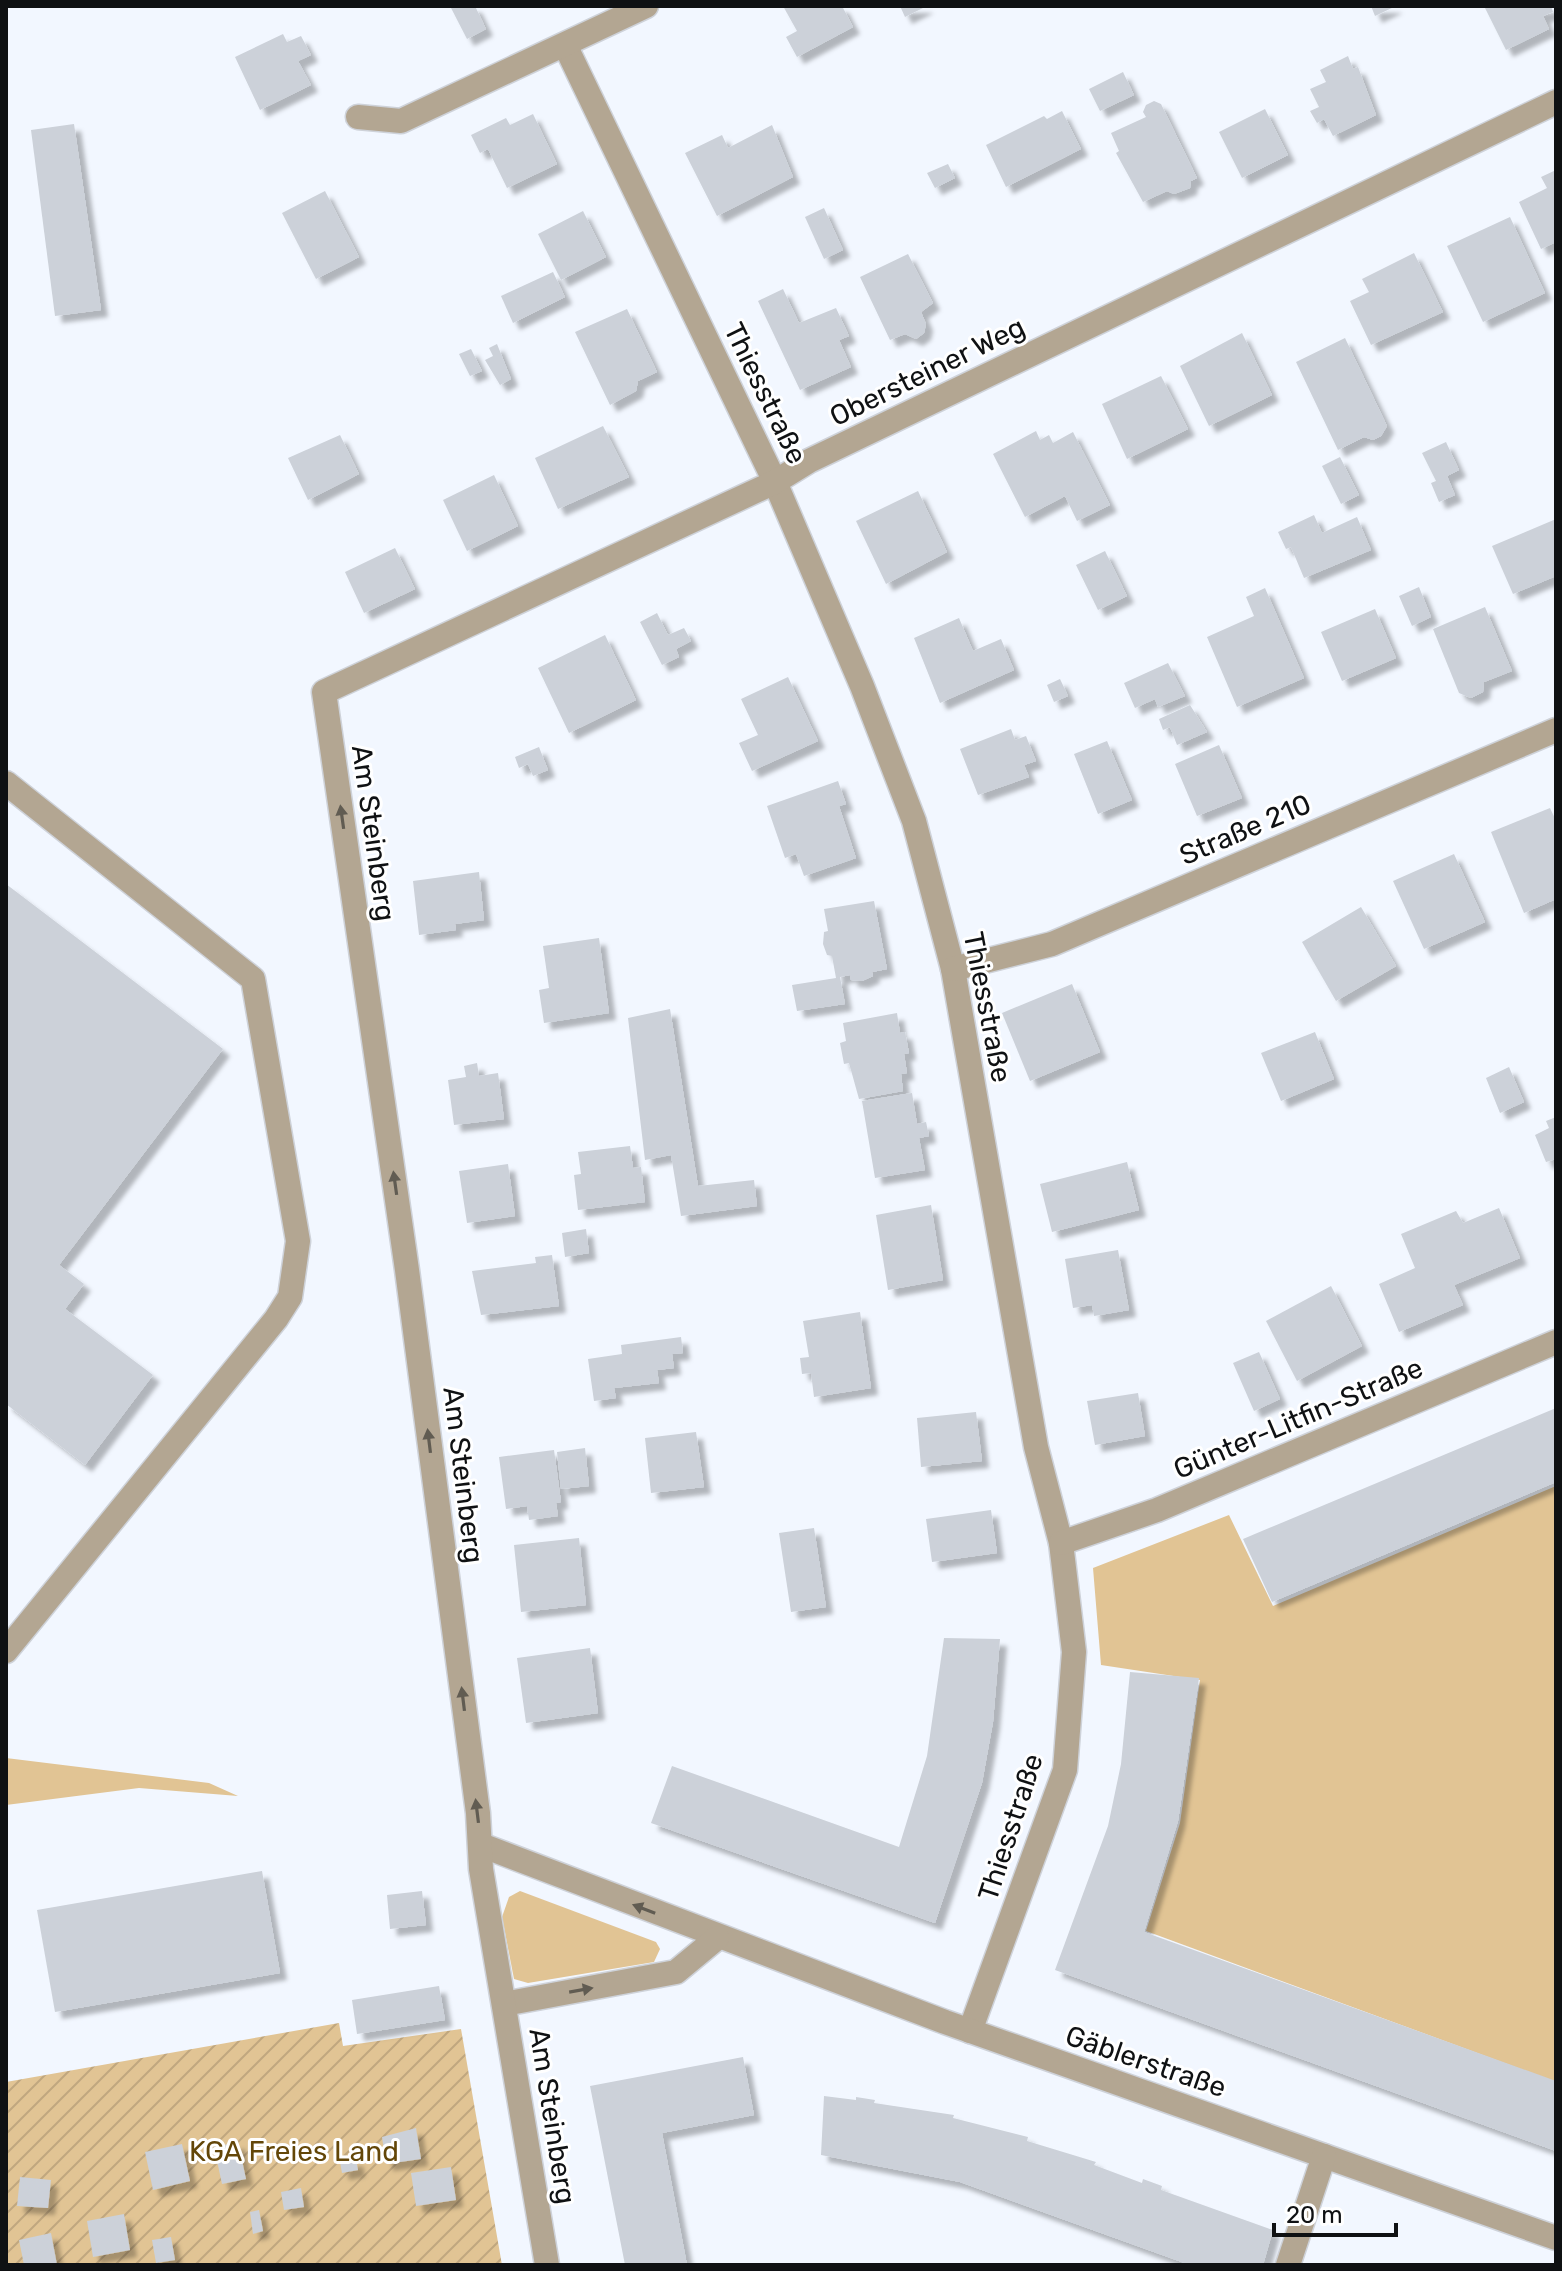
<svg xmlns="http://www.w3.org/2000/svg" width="1562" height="2271" font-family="Rubik,sans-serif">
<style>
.grass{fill:#e1c494}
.garden{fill:url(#garden-furrows)}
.building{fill:#ccd1d9;filter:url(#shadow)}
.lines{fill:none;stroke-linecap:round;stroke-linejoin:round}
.minor-casing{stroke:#ced2d9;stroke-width:27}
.minor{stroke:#b3a692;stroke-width:24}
.oneway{fill:#615c52}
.labels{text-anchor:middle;stroke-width:6;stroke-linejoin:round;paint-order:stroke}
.street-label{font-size:28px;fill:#0f1113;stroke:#fff}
.park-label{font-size:28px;fill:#634608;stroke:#fff}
</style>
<defs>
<pattern id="garden-furrows" width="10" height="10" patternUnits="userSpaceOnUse" patternTransform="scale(2)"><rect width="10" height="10" fill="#e1c494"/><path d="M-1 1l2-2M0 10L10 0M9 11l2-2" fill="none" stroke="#c0a77f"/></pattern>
<filter id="shadow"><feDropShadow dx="7" dy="7" stdDeviation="2" flood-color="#0004"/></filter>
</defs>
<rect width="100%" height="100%" fill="#f2f7ff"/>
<g class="grass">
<polygon points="1556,1486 1556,2082 1146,1931 1180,1823 1200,1680 1101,1665 1093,1568 1229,1515 1273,1606"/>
<polygon points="6,1758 209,1783 238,1796 139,1788 6,1805"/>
<polygon points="520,1891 656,1942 660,1949 654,1962 528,1983 514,1979 502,1917 509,1897"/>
</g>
<polygon class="garden" points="339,2023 343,2046 461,2029 502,2265 6,2265 6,2082"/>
<g class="building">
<polygon points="450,6 475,6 486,29 467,39"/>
<polygon points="783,6 842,6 853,27 797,57 786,37 797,31"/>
<polygon points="900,6 927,6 905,17"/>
<polygon points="1371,6 1396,6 1375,16"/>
<polygon points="1484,6 1551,6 1553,12 1543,16 1549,29 1506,50"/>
<polygon points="283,34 287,42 301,36 311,55 298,61 311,85 260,110 235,57"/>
<polygon points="1348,56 1353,69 1358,67 1376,115 1333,136 1324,119 1317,123 1310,111 1319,107 1310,89 1326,82 1320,70"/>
<polygon points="1123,72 1134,95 1100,111 1089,89"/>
<polygon points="1154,101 1161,104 1197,178 1191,181 1190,188 1174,194 1167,191 1143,202 1116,153 1119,151 1111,133 1146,117 1143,112 1146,105"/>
<polygon points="1265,109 1288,155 1242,178 1219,132"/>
<polygon points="1062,111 1081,149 1006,187 986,145 1044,116 1047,119"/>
<polygon points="533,114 557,164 507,188 488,149 480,153 471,135 506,118 510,125"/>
<polygon points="74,124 101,310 55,316 31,130"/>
<polygon points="772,125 793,177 717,216 685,153 722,135 728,148"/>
<polygon points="948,164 955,178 935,188 927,173"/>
<polygon points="1556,170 1556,242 1541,249 1519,202 1547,188 1541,177"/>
<polygon points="325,191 359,257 316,279 282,213"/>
<polygon points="824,208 843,250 824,259 805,217"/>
<polygon points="583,211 606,257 561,280 538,234"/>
<polygon points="1510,217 1545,293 1483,322 1447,246"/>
<polygon points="1414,253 1443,312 1371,345 1350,301 1369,292 1362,279"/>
<polygon points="908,254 933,303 921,312 926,324 924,333 916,339 905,334 890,340 860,277"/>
<polygon points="553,272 565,297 513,323 501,296"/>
<polygon points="783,289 799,323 836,308 849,336 839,340 851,367 800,390 758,301"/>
<polygon points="627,309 657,372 638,381 636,391 610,405 575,332"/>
<polygon points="1242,333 1272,395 1209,426 1180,366"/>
<polygon points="1345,338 1387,426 1381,436 1373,440 1364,437 1338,450 1296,362"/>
<polygon points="497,344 511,379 500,385 485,360 493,356 489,348"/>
<polygon points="471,349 482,371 470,376 459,354"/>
<polygon points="1161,376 1188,429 1127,459 1102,404"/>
<polygon points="603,426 629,477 558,509 535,458"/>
<polygon points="1036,431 1040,440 1049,435 1053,443 1073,432 1110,505 1077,521 1065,496 1025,517 993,454"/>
<polygon points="340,435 359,474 308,500 288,458"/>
<polygon points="1446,442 1459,470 1447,476 1455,495 1439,502 1431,483 1436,481 1422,453"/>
<polygon points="1340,457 1359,495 1341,504 1322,466"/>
<polygon points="494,475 518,526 467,551 443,500"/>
<polygon points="918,491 947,552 886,584 856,521"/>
<polygon points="1314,515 1322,533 1357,517 1371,550 1304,578 1291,547 1286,549 1278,532"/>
<polygon points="1556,519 1556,576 1513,594 1492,546"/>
<polygon points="395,548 415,589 364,613 345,572"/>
<polygon points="1105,551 1127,596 1098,610 1076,565"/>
<polygon points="1419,587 1431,617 1412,626 1399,596"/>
<polygon points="1265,588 1304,678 1237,707 1207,637 1254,616 1246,597"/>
<polygon points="1485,607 1512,671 1484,682 1483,692 1471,698 1459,693 1433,629"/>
<polygon points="1375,609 1396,658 1342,681 1321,632"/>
<polygon points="657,613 668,635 684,628 691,641 676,649 679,657 662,665 640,622"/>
<polygon points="959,618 973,651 1001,639 1014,670 940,703 914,638"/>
<polygon points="605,635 636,700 569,733 538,668"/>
<polygon points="1168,663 1185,696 1158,707 1155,699 1135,708 1124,683"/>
<polygon points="788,677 818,741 752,771 739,743 758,735 741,699"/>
<polygon points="1060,679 1068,696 1054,702 1047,685"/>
<polygon points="1190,705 1207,732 1177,745 1170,727 1163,730 1159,719"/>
<polygon points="1011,729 1015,740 1026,736 1036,761 1024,765 1029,777 978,795 960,749"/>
<polygon points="1107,741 1132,800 1098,814 1074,754"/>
<polygon points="1219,745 1242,798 1197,816 1175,764"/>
<polygon points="539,747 548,770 533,776 528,764 519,768 515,757"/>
<polygon points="838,781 846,804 839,806 856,858 804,876 796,854 785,858 767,806"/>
<polygon points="1550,808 1556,821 1556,899 1524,913 1491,832"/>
<polygon points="1454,854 1485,922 1424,949 1393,881"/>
<polygon points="479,872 484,920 455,924 456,930 419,935 413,881"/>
<polygon points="6,884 223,1049 59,1265 84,1284 65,1309 153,1375 85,1465 6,1404"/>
<polygon points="874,901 887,969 872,972 873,976 862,981 851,980 850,975 840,977 845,1004 797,1011 792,985 836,978 832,956 827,955 823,944 824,932 828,931 824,909"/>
<polygon points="1361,907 1396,966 1336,1001 1302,942"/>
<polygon points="599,938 609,1013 544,1023 539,990 549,988 543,946"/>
<polygon points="1072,984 1100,1052 1030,1081 1002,1013"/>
<polygon points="670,1009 698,1186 754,1180 757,1206 681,1216 671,1155 645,1160 628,1018"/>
<polygon points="897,1013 900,1033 905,1032 909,1053 904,1054 907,1073 901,1074 903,1091 859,1099 849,1063 844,1064 840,1043 846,1041 843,1023"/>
<polygon points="1315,1032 1334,1079 1281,1101 1261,1053"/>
<polygon points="477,1063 479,1076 498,1073 504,1119 454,1125 448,1080 466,1077 464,1066"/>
<polygon points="1509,1067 1524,1102 1500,1113 1486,1078"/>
<polygon points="912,1093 917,1124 926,1122 929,1136 919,1138 925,1170 875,1178 862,1101"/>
<polygon points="1556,1117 1556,1159 1546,1162 1535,1135 1549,1128 1546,1121"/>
<polygon points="630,1146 633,1168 641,1167 645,1202 578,1210 574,1175 581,1174 578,1152"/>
<polygon points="1127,1162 1139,1210 1052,1232 1040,1184"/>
<polygon points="508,1164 515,1216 467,1223 459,1171"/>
<polygon points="931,1205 943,1280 888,1290 876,1215"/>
<polygon points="1499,1208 1520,1258 1454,1285 1463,1305 1399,1332 1379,1284 1415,1268 1401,1234 1456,1211 1463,1223"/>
<polygon points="586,1229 589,1253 565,1257 562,1233"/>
<polygon points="1118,1250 1129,1310 1094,1316 1092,1305 1073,1308 1065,1259"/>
<polygon points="552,1255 559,1306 481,1315 472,1271 536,1263 535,1257"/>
<polygon points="1331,1286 1362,1346 1297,1381 1266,1321"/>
<polygon points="860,1312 871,1388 814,1397 811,1373 802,1374 800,1358 809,1357 803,1321"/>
<polygon points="681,1337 683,1353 672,1354 674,1368 657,1370 659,1383 614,1388 616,1398 594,1401 588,1359 622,1354 621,1345"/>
<polygon points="1259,1352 1280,1399 1254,1411 1233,1363"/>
<polygon points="1138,1393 1145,1436 1095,1445 1087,1401"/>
<polygon points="1556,1408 1556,1482 1272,1602 1243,1539"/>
<polygon points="976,1412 982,1461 921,1467 917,1418"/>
<polygon points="696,1432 704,1487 651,1493 645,1438"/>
<polygon points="585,1448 589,1486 561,1489 557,1452"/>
<polygon points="554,1450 561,1502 556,1503 558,1516 529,1520 527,1506 506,1509 499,1457"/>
<polygon points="991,1510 997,1553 932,1562 926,1519"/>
<polygon points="814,1528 826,1607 791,1612 779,1533"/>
<polygon points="579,1538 586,1605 521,1612 514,1545"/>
<polygon points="944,1638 1000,1639 993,1722 982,1783 935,1923 651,1823 672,1766 899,1847 927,1756"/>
<polygon points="590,1648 598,1713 526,1723 517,1658"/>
<polygon points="1130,1672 1199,1678 1178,1821 1144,1932 1556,2081 1556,2151 1055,1970 1108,1826 1121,1764"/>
<polygon points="262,1871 280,1973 55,2012 37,1910"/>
<polygon points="422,1891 426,1925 390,1929 387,1895"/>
<polygon points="439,1986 445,2020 357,2034 352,2000"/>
<polygon points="743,2057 754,2115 662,2133 687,2265 625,2265 590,2086"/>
<polygon points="824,2096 856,2100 856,2097 875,2100 874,2103 954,2115 953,2118 1028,2137 1027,2141 1096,2162 1094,2165 1142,2183 1143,2179 1162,2186 1161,2190 1273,2230 1263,2265 1190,2265 960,2182 821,2155"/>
<polygon points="416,2128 421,2159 386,2164 382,2137"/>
<polygon points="238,2142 246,2179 222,2184 214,2147"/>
<polygon points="182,2144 190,2181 153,2190 145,2152"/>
<polygon points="356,2159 358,2170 342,2173 340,2162"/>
<polygon points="451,2167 456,2200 416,2206 411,2173"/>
<polygon points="20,2177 51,2180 48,2208 17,2206"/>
<polygon points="301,2188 304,2207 284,2210 281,2192"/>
<polygon points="259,2210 263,2231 253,2234 250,2212"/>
<polygon points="124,2214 130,2250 93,2257 87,2221"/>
<polygon points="51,2233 57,2265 24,2265 19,2240"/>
<polygon points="171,2237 175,2260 156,2263 152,2240"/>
</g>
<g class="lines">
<defs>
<g id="minor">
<polyline points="566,47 775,482 862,686 914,821 953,969 1036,1447 1061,1543 1074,1652 1065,1770 970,2031"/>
<polyline points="358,117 401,121 646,6"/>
<polyline points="6,783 253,979 298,1241 290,1297 276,1319 6,1651"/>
<polyline points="953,969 1052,944 1556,730"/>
<polyline points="1061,1543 1157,1510 1556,1342"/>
<polyline points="481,1845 945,2022 1556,2238"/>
<polyline points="504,2004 676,1972 717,1938"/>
<polyline points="547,2265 481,1869 478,1813 407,1270 324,692 775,482 809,461 1556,102"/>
<polyline points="1288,2265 1324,2156"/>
</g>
</defs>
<use href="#minor" class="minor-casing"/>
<use href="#minor" class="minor"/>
</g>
<defs><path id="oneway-solid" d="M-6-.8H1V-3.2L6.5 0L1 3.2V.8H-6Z" transform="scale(2)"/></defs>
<g class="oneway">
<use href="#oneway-solid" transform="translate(342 817) rotate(-98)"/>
<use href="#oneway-solid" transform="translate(395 1183) rotate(-98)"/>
<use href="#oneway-solid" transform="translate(429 1441) rotate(-97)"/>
<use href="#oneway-solid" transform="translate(463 1699) rotate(-97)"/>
<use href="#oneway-solid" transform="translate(477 1811) rotate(-97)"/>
<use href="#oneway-solid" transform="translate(644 1909) rotate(-159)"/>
<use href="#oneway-solid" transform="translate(581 1990) rotate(-10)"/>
</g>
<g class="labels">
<g class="street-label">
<text transform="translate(927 371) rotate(-26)" y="10">Obersteiner Weg</text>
<text transform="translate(766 393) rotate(64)" y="10">Thiesstraße</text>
<text transform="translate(1245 829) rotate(-23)" y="10">Straße 210</text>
<text transform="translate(374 833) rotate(82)" y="10">Am Steinberg</text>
<text transform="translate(988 1007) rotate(79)" y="10">Thiesstraße</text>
<text transform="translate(1298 1418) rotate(-23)" y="10">Günter-Litfin-Straße</text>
<text transform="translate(464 1475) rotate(83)" y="10">Am Steinberg</text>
<text transform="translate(1010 1827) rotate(-72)" y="10">Thiesstraße</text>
<text transform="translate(1146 2061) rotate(19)" y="10">Gäblerstraße</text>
<text transform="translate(553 2116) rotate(81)" y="10">Am Steinberg</text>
</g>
<g class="park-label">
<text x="294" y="2161">KGA Freies Land</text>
</g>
</g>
<rect width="1562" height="2271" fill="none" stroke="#0f1113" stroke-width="16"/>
<path d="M1274 2223v12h122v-12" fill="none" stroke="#0f1113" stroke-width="4"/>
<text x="1286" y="2223" font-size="24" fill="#0f1113" stroke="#ffffff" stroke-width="6" paint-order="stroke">20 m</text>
</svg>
